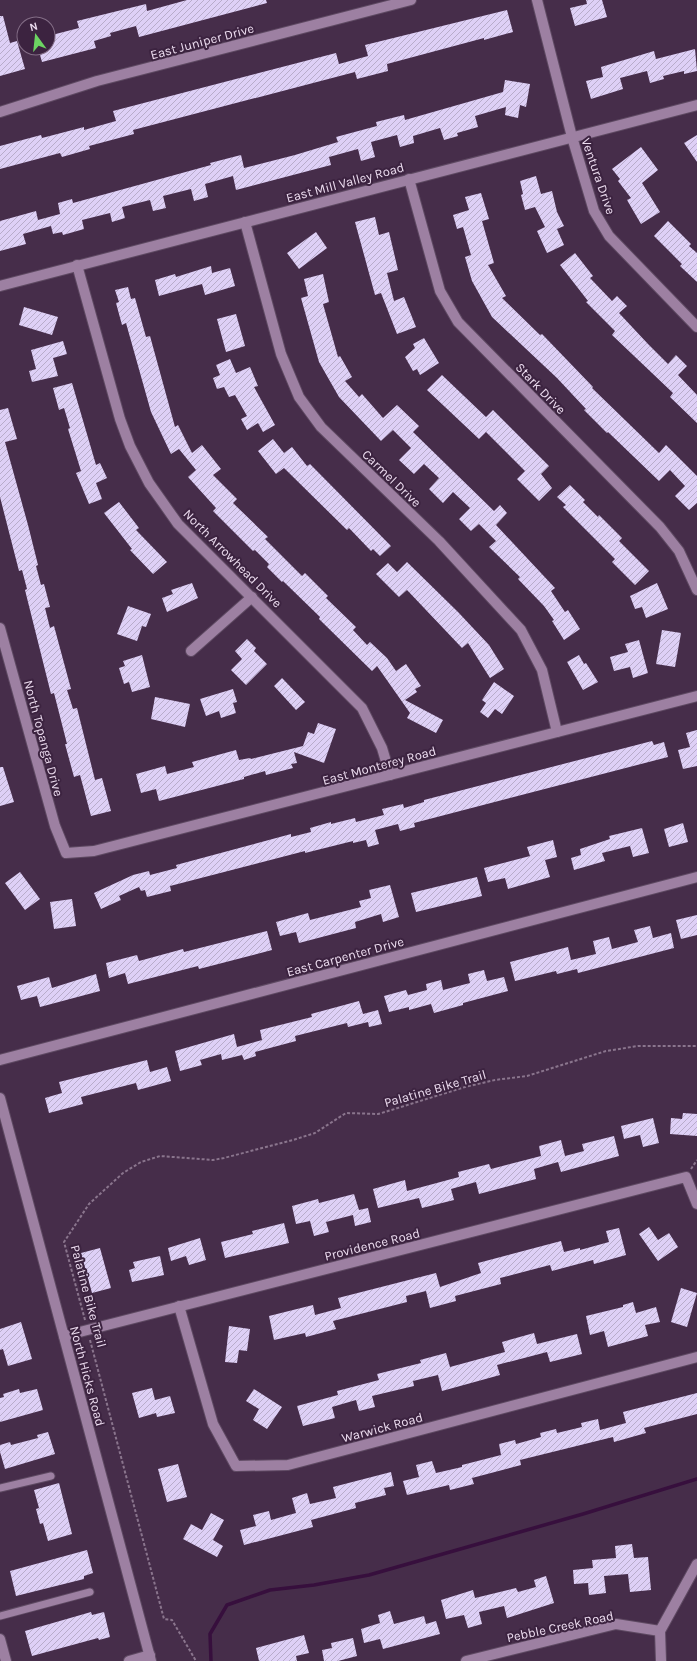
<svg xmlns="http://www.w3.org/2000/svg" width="697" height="1661" font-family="Karla,sans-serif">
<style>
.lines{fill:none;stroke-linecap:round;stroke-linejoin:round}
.stream{stroke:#370f3d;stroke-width:3.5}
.building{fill:url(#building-hatch)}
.lane-casing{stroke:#5e4962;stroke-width:9}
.street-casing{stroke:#5e4962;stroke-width:12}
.secondary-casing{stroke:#5e4962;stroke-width:12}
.path{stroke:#8a758d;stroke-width:2;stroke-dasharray:3 2;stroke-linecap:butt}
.lane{stroke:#9d80a2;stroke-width:7}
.street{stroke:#9d80a2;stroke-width:10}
.secondary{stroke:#9d80a2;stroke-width:10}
.labels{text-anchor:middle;stroke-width:4;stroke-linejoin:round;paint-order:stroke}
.street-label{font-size:13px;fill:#edddf0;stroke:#3c2340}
</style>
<defs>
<pattern id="building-hatch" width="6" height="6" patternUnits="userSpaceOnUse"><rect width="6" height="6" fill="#ded0f6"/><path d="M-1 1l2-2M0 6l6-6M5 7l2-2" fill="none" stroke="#b8acca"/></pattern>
</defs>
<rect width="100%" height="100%" fill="#462d4a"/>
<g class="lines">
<polyline class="stream" points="211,1661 210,1634 227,1605 270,1590 314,1585 369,1575 583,1514 697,1479"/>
</g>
<g class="building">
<polygon points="187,0 266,0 267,3 139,37 136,26 110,33 111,36 94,41 96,48 42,62 38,48 48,48 48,36 79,28 77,21 146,4 147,11"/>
<polygon points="586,0 602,0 607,17 575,26 570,8 587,4"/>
<polygon points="507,10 513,32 484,40 484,38 387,64 388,71 357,79 355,72 133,130 134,134 89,146 90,149 62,157 60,153 0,169 0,146 41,135 42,138 84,127 84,130 116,121 113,111 336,53 339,64 368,56 365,45"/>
<polygon points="0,16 3,16 10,43 17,41 25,69 0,76"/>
<polygon points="695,49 697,71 684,74 684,71 663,76 664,79 650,83 647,71 620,78 623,89 591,99 586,81 603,77 601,67 654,51 656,59"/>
<polygon points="505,80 530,84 526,107 520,105 518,118 505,115 506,107 475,116 478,127 457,133 458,136 444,140 440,128 413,136 414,143 400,147 397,135 371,142 375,157 361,161 358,149 329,157 331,165 236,190 233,176 205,184 208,197 194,201 191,189 163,196 166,208 153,211 150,200 122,207 125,218 112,222 110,213 82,220 84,229 63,235 62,232 53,234 51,226 23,234 26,244 0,251 0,221 36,211 38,220 60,214 58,203 72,199 73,203 211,165 210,163 241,155 244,168 295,155 338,142 336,137 377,126 376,122 404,115 405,120 503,92"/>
<polygon points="697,135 697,162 684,143"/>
<polygon points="641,147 658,170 642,183 660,212 641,224 627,200 631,198 618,181 620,179 612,169"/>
<polygon points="536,176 541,194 552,191 557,212 564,226 557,229 564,245 547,253 537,231 545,227 535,207 525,210 521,195 523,194 520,181"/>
<polygon points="481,193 489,219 482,221 494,263 488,265 506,296 502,298 540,335 542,334 593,387 592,388 659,453 666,445 697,476 697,503 689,510 675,496 685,486 670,470 659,481 608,432 607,433 584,410 586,409 557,378 492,317 472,281 465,257 471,255 463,227 457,229 453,215 469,210 465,197"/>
<polygon points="375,217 379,235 389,232 398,270 387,273 394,301 404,297 416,327 397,334 381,293 375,295 355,222"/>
<polygon points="668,221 691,244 689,246 697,253 697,282 680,266 682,264 654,236"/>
<polygon points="316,232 327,248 299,269 287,253"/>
<polygon points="575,253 593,276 590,278 612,301 617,296 627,306 619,313 648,344 668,364 676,355 687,366 678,375 697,395 697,423 670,397 673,393 612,335 615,331 586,302 588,301 560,265"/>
<polygon points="211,266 212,273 230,268 235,286 205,295 202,284 159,296 155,280 175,274 176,277"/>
<polygon points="323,274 329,302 323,304 338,357 340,356 352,377 345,381 359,397 362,394 383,418 397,405 419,426 413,432 494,511 500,505 507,513 496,525 555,588 551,591 565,612 568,610 580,629 564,640 552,621 554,620 544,606 518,579 520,577 489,547 496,541 479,524 471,531 459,519 470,508 453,492 443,503 429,489 439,478 424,464 414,474 399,460 411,448 393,430 381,441 339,397 319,362 301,298 308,296 304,279"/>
<polygon points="128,287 131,299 135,298 146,337 150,336 175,427 178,425 192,453 202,445 221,469 213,475 237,499 233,503 268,537 265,539 302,576 305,573 328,596 326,598 356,627 353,630 367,645 370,642 387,658 396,671 406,664 421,686 415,689 417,692 405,700 443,720 436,733 407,718 410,713 377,666 372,671 319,619 320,617 283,581 282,582 267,567 269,564 255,550 253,551 213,511 216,508 188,477 196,470 179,449 171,454 151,412 126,323 122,325 116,303 119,302 115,290"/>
<polygon points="24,307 58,317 52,335 19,325"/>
<polygon points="236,314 245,346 226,352 217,319"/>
<polygon points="424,338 439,363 420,375 417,369 413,371 405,357 415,348 413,344"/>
<polygon points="63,341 67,354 53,358 58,376 32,382 29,371 36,369 31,350"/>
<polygon points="230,359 236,373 250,367 258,386 254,387 275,425 263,432 258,423 247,430 241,419 247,416 235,395 229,397 224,387 217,389 213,378 220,375 216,365"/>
<polygon points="442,375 486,417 493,410 549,466 541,474 552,488 539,501 517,479 525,471 486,432 479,439 427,390"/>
<polygon points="72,383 96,465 100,463 107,478 96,483 102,499 89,504 76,473 81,471 68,429 70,428 64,408 59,410 53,388"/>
<polygon points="8,408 17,439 5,442 28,525 38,565 36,566 41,585 44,584 50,607 45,608 50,628 54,626 71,689 67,690 73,709 77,708 95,780 102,778 111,811 91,816 80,775 74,777 65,744 67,744 54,693 51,694 25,590 27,589 22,570 19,571 0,497 0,410"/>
<polygon points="273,439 284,453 292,447 307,466 310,464 391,546 380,556 373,549 371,551 349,528 347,530 284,468 276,474 258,451"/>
<polygon points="570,485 585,500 583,502 598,517 599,515 622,538 619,541 649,571 635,585 612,562 615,559 563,507 566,505 557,497"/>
<polygon points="119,502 139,528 136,530 167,562 153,574 130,550 132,549 104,513"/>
<polygon points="407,562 458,612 489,645 504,669 490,678 468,643 462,648 407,590 399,597 376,574 388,563 397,572"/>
<polygon points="192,583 198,598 167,612 162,598 173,594 171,590"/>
<polygon points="657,583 668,609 646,618 642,607 635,609 630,596"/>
<polygon points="128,606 151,614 146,627 142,626 137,641 117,634"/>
<polygon points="662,630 681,633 675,667 656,664"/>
<polygon points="247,639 256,648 254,651 267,664 246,685 231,670 242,659 235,651"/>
<polygon points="639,640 648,673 633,678 630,667 614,671 610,657 628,652 625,644"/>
<polygon points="142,655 150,687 132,692 129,682 124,684 119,668 125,666 123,661"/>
<polygon points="579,655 584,664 586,663 598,682 583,690 567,662"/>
<polygon points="282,678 305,702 296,710 274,686"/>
<polygon points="494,682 514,696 502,714 495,709 488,718 480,712 486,703 482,700"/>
<polygon points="233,689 237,702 233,703 236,713 221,718 219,711 206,716 200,699"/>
<polygon points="155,697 190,704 185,727 151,719"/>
<polygon points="318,723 336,729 324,763 294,752 297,763 291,764 293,768 266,775 265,771 244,777 244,779 159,801 156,789 141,793 136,774 165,766 167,774 194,767 192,762 236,750 239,760 250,758 251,759 303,746 308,732 314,734"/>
<polygon points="697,730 697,766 683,769 678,750 690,747 686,733"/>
<polygon points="652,741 654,745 664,742 668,757 414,823 415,827 400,831 398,824 375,830 379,844 368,847 366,840 353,843 353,841 305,853 305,851 170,886 171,891 147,897 145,890 141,891 139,887 119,896 121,900 101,909 94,893 133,875 149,871 150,875 177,868 176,865 291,834 291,837 311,832 310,828 331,822 331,824 355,818 356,822 384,815 382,809 403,804 404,808 424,802 424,800"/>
<polygon points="0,767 3,767 14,802 0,806"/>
<polygon points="683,823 688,842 669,847 664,829"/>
<polygon points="642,828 649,853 633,857 630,846 602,853 605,861 574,870 571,858 581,855 580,849 610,839 609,836"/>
<polygon points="553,840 557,857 545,860 550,877 508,889 505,878 488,882 484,868 530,856 527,847"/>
<polygon points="20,872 40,899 25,910 5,883"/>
<polygon points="477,877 482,896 416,912 411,893"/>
<polygon points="390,885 399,917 383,922 381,914 355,922 356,928 299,943 296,932 280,936 276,922 308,913 310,920 361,907 359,901 371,898 369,890"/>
<polygon points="72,899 76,926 54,929 50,902"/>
<polygon points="697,915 697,935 681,939 676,920"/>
<polygon points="650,926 653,938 671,933 674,948 578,973 577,969 557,974 556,971 515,981 510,962 568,947 571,960 596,954 593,941 609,937 612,949 638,942 634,930"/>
<polygon points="267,931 272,950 199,969 198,966 128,984 125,973 109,978 106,963 137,955 139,961 183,949 184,952"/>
<polygon points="484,970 487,981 504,977 508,991 463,1003 463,1005 434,1013 431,1004 409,1010 409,1007 389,1012 384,996 406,990 408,995 427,990 426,984 441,980 443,990 470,983 468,974"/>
<polygon points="96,974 100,991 40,1007 37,996 21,1000 17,986 49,977 52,988"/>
<polygon points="359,1001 363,1014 378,1010 382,1024 369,1027 368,1022 348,1027 347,1023 295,1036 296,1041 255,1052 256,1056 244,1060 242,1055 222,1060 221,1054 200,1060 202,1065 180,1071 175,1051 234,1034 237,1047 262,1040 260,1030 312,1017 311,1014"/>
<polygon points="147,1060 150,1072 167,1067 171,1081 138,1090 136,1083 81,1097 83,1104 49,1113 45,1098 62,1093 59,1082"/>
<polygon points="683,1113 697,1114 697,1136 670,1134 671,1118 682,1119"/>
<polygon points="653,1118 659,1143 643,1147 640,1135 624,1139 621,1126"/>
<polygon points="614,1136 619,1156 561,1172 558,1162 534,1169 536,1179 479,1194 476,1182 451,1189 454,1200 422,1208 419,1198 378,1208 373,1189 405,1180 407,1191 459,1177 458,1172 489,1164 491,1169 541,1156 539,1146 561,1140 565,1156 584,1151 582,1144"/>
<polygon points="354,1194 359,1210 368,1208 371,1222 355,1226 353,1215 326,1222 329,1232 314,1236 310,1221 296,1224 292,1206 318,1199 319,1203"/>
<polygon points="284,1223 289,1243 225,1258 221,1242 253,1234 252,1231"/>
<polygon points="649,1227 658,1240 669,1233 678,1247 658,1261 639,1234"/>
<polygon points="619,1228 626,1255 594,1264 593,1260 552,1271 550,1265 500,1278 501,1284 455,1296 456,1301 430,1308 426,1291 406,1296 407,1302 333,1321 336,1329 306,1337 305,1333 274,1340 269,1316 313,1305 315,1315 341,1308 338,1298 436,1273 440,1287 481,1273 478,1263 561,1241 564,1252 580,1248 580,1250 609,1242 606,1231"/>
<polygon points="200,1238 206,1260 189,1265 186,1256 171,1261 168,1248"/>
<polygon points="100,1248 111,1288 92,1293 81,1253"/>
<polygon points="160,1256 164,1275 132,1282 129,1270 135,1268 133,1262"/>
<polygon points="681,1288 697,1293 687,1327 671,1322"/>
<polygon points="633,1302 636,1313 656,1307 660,1322 645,1325 648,1336 608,1347 604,1331 590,1335 586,1316 623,1307 623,1305"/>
<polygon points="21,1322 32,1359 8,1366 3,1349 0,1350 0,1329"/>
<polygon points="229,1326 250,1329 247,1351 239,1350 237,1363 225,1362"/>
<polygon points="534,1333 537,1344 577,1334 582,1354 550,1362 547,1352 497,1365 500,1375 442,1391 438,1375 413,1381 414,1386 372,1396 375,1407 359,1411 356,1400 332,1407 335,1418 303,1426 297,1406 338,1395 337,1391 379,1380 377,1374 421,1363 420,1360 446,1353 450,1367 505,1352 502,1342"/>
<polygon points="152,1388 155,1400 170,1396 175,1413 157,1417 156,1413 139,1418 132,1393"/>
<polygon points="19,1389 20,1393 37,1389 43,1410 0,1422 0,1398 4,1397 3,1394"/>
<polygon points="254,1389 282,1407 267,1429 253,1420 259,1409 246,1401"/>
<polygon points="697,1393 697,1414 644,1428 646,1433 614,1442 613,1437 520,1460 521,1465 472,1478 474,1484 450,1490 449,1485 407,1495 403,1481 419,1477 416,1465 432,1461 436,1473 462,1467 462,1465 501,1455 499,1444 515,1440 516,1444 541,1437 540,1433 556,1429 557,1433 582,1427 581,1423 598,1419 600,1430 626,1423 623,1412"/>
<polygon points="48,1432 55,1454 5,1469 0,1452 0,1445 10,1442 11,1445 38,1438 37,1435"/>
<polygon points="178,1464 187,1497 167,1502 158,1469"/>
<polygon points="391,1472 394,1486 384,1488 386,1495 355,1503 356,1508 311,1520 313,1527 244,1545 240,1530 256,1526 253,1515 269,1511 271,1520 296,1513 292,1498 307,1493 310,1504 336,1498 333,1487"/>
<polygon points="59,1483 72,1534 48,1541 43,1523 40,1524 36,1509 39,1508 34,1490"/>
<polygon points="211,1513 224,1520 213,1540 223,1546 217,1557 183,1539 191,1524 202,1530"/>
<polygon points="632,1544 634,1558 648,1557 651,1590 630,1592 628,1574 604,1576 606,1593 589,1595 588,1583 574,1584 573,1570 593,1568 592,1560 616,1558 615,1546"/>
<polygon points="87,1550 93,1573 84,1576 84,1579 16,1596 10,1571"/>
<polygon points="546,1576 554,1603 507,1618 504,1606 479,1612 482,1624 468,1628 464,1615 446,1619 441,1600 473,1590 475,1598 516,1588 518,1592 536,1587 534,1580"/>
<polygon points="390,1611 394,1624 424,1616 426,1624 436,1621 440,1634 383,1649 380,1639 364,1643 361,1629 380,1623 378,1615"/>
<polygon points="91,1612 92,1615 104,1612 110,1637 99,1640 98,1638 32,1656 25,1631"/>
<polygon points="304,1635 309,1653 296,1656 297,1661 259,1661 256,1648"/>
<polygon points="353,1638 357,1656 338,1661 324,1661 322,1650 332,1648 331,1643"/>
</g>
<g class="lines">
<defs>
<g id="lane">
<polyline points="0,1488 51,1476"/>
<polyline points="0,1616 90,1592"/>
</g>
<g id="street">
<polyline points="537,0 572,137 594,211 609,236 697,327"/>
<polyline points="0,112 97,81 411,0"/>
<polyline points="409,179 440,291 458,322 660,527 679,551 697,590"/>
<polyline points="245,222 281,354 299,397 321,427 439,541 521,630 542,670 557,732"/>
<polyline points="77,265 120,419 130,446 149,483 178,524 362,708 382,748 390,775"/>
<polyline points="0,286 697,105"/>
<polyline points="0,628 55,826 66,853 94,851 697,696"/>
<polyline points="191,651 252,597"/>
<polyline points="0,1060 697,877"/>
<polyline points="179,1306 213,1424 236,1466 288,1465 697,1357"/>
<polyline points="64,1336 686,1177 697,1204"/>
<polyline points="0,1639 6,1661"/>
<polyline points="129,1661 150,1655"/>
<polyline points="466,1661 616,1624 660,1631"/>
<polyline points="661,1661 660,1631 697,1564"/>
</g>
<polyline id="secondary" points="0,1098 151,1661"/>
</defs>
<use href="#lane" class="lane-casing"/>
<use href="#street" class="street-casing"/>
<use href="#secondary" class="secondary-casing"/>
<g class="path">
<polyline points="691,1169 697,1160"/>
<polyline points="85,1320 64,1242 89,1204 123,1173 141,1162 160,1156 213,1160 224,1158 293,1140 315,1133 346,1113 378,1114 385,1112 465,1087 495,1080 527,1076 606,1051 638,1046 697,1046"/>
<polyline points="90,1340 164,1619 172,1620 196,1661"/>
</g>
<use href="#lane" class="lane"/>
<use href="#street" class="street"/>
<use href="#secondary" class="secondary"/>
</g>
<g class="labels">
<g class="street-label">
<text transform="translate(202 41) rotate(-15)" y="5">East Juniper Drive</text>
<text transform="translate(599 176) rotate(71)" y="5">Ventura Drive</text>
<text transform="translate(345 182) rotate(-15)" y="5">East Mill Valley Road</text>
<text transform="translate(541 388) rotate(46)" y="5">Stark Drive</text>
<text transform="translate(392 478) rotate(44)" y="5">Carmel Drive</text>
<text transform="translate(233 558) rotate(45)" y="5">North Arrowhead Drive</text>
<text transform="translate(44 738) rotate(75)" y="5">North Topanga Drive</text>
<text transform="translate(379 765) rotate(-15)" y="5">East Monterey Road</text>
<text transform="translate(345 956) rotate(-15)" y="5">East Carpenter Drive</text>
<text transform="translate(435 1088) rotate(-16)" y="5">Palatine Bike Trail</text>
<text transform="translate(372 1244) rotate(-14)" y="5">Providence Road</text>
<text transform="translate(89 1296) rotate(75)" y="5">Palatine Bike Trail</text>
<text transform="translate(88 1376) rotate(75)" y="5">North Hicks Road</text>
<text transform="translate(382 1427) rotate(-15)" y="5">Warwick Road</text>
<text transform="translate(560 1626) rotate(-12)" y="5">Pebble Creek Road</text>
</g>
</g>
<g transform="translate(36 36) rotate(345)"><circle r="19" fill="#3c2340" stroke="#836d86"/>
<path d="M0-3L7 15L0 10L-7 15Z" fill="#6cd362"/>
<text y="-6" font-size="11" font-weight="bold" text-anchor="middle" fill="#edddf0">N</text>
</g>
</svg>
